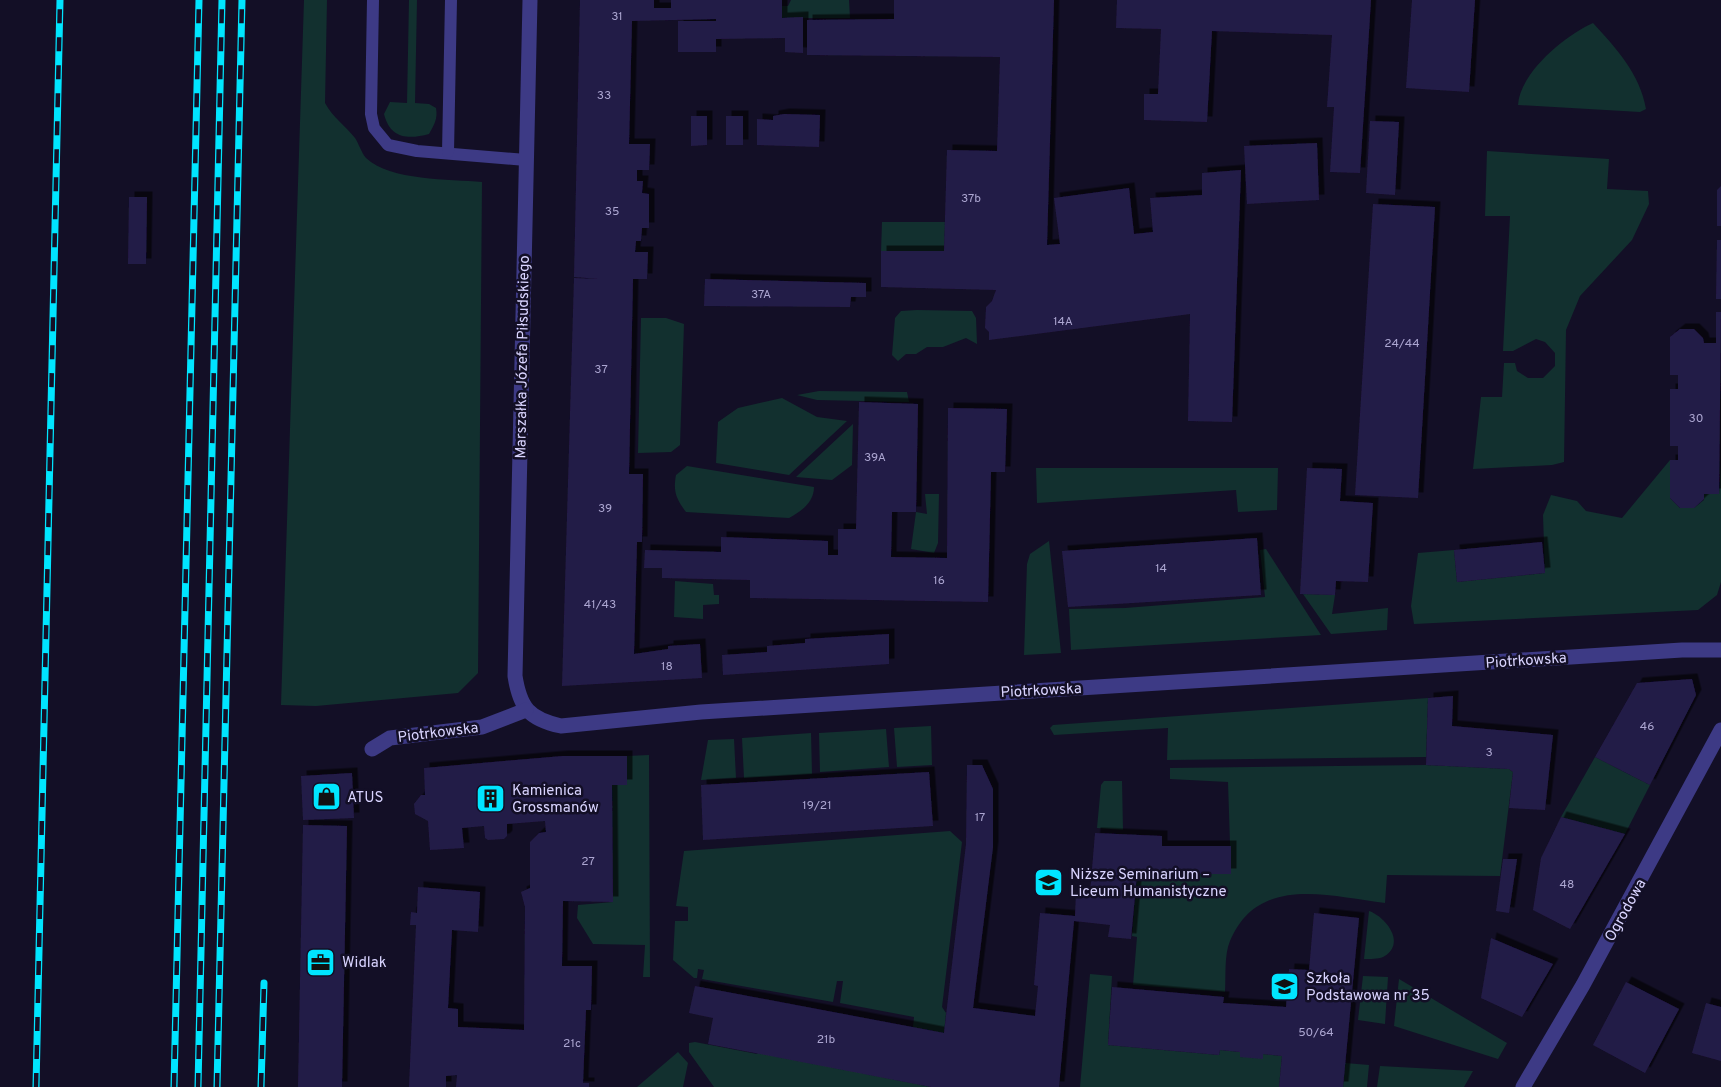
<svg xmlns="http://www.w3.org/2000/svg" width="1721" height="1087" font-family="Overpass,sans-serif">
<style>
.green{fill:#12302f}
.building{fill:#241b47;filter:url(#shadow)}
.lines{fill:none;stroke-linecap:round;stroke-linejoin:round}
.lane{stroke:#3d3a85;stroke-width:12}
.street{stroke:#3d3a85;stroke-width:15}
.rail-casing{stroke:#00e5ff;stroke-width:7}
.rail{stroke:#130f26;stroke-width:4.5;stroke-dasharray:14;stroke-linecap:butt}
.labels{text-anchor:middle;stroke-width:5;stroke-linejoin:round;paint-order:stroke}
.number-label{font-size:12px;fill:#aca6d1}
.street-label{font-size:15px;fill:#d9d4ff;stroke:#130f26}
.poi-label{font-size:15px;fill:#d9d4ff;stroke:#130f26;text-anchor:start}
</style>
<defs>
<filter id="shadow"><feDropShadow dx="5.5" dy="-5.5" stdDeviation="0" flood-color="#0009"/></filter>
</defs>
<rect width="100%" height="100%" fill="#130f26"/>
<g class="green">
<path d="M304,0H327L325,103C333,118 345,125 355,138C359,144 361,152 366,158C390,181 450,179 482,182L478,673L458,693L316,706L281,705Z"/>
<path d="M409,0H417L415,103L429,104L436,108C438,119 434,125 429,134C407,140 390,138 384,114L390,102L407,103Z"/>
<polygon points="791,0 849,0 850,18 782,18 782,6 788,6"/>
<path d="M1593,23C1616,48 1640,74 1646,109L1640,112L1518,105C1520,72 1566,35 1593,23Z"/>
<polygon points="1487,151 1609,159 1607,189 1648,191 1649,204 1632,240 1580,296 1566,330 1564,462 1552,465 1473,469 1481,397 1502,397 1504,363 1515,363 1517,371 1528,378 1543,378 1555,366 1555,353 1545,342 1536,339 1513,351 1503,351 1510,216 1485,216"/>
<polygon points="882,222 945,222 944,251 881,252"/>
<polygon points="917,310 972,311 976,318 977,344 966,338 943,347 927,347 916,354 906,354 898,361 892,355 895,318 901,311"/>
<polygon points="641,318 666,318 684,324 680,445 671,452 638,453"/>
<polygon points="819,391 907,392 909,402 817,400 797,395"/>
<polygon points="782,398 817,417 847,421 789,475 716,463 718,422 738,408"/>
<polygon points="853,424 852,465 832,480 796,477"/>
<polygon points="1670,460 1670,498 1680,508 1694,508 1704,500 1704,494 1719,494 1721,464 1721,582 1717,595 1698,610 1414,624 1411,606 1418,553 1454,550 1457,582 1545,573 1543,515 1551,495 1577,501 1586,511 1622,518"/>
<path d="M687,466L814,487C814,502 802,511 789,518L686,512C676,499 673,491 676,475Z"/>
<polygon points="1036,468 1278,468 1277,510 1238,512 1236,490 1037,503"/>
<polygon points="925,494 939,494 938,543 934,553 911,549 916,512 927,514"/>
<polygon points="1049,541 1061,653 1024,655 1027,564 1030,554"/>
<polygon points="1266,549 1321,635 1071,650 1069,609 1125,608 1265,597 1260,550"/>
<polygon points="675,581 713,584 714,595 719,595 719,604 703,605 703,619 674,617"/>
<polygon points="1303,594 1335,595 1332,614 1388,608 1387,630 1331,634"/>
<polygon points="1428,698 1426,757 1167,760 1168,728 1054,735 1050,728 1053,725"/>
<polygon points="931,726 932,765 897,767 894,728"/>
<polygon points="886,729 889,767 820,772 819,733"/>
<polygon points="811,733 812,774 744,778 742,738"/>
<polygon points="734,739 736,778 701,780 708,740"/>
<polygon points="649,755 650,977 643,977 645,945 593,944 577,918 578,905 613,902 612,785 627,785 627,756"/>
<polygon points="1595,757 1650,785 1625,834 1561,817"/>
<path d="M1426,765L1509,769L1513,772L1500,876L1387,875L1385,903C1329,896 1258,874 1230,941C1224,955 1226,977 1225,992L1133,985L1137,937L1132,936L1137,874H1231L1228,782L1170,779V768Z"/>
<polygon points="1104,781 1122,781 1123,830 1097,828 1101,785"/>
<polygon points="950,831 962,842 942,1007 946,1013 944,1033 913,1027 914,1017 840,1003 843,981 837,981 833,1002 702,979 704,970 698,969 697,978 694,978 673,960 675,921 688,921 688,907 676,906 684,851"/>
<path d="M1369,911C1386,917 1407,944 1383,957C1378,959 1370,959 1364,959Z"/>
<polygon points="1090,974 1112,976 1108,1045 1219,1055 1220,1050 1240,1052 1240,1057 1263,1054 1282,1056 1279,1087 1080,1087"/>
<polygon points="1363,976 1388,977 1385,1024 1358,1020"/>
<polygon points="1399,979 1507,1043 1498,1059 1394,1026"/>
<polygon points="695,1042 757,1054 758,1052 931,1087 714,1087 689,1052 689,1043"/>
<polygon points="678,1052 688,1063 683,1087 637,1087"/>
<polygon points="1345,1063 1369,1065 1367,1087 1343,1087"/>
<polygon points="1380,1066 1473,1071 1464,1087 1377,1087"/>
</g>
<g class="building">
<polygon points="580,0 654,0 654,8 671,8 671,0 782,0 782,18 803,17 803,53 785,52 785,38 716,39 716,52 678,52 678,21 716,21 716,19 632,21 629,144 650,144 649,170 637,170 637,181 643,181 642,193 649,194 649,228 642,228 641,241 636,241 635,252 648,252 647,279 633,279 629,474 643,474 642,542 637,542 634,654 668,649 668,646 700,644 702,678 562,686 574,278 599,279 574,277"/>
<polygon points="894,0 1054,0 1047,245 1060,244 1054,198 1129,188 1134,234 1153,232 1150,198 1202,195 1202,173 1241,170 1232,422 1188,421 1190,314 989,340 989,332 985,328 986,307 992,301 996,290 881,287 881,251 944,251 947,150 997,151 1000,57 807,55 807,20 894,19"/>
<polygon points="1117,0 1371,0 1360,173 1330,172 1334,107 1327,107 1332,35 1212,31 1207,122 1144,120 1144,94 1158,94 1161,29 1116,28"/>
<polygon points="1412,0 1475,0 1469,92 1406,88"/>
<polygon points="784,114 820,115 819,147 757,145 757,119 773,120 773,116"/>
<polygon points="691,116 707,116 707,145 691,146"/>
<rect x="726" y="116" width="17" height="29"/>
<polygon points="1370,121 1399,122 1395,195 1366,193"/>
<polygon points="1317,143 1319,200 1247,204 1244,146"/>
<polygon points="1721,186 1721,226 1717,226 1717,190"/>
<polygon points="129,197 147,197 146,264 128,264"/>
<polygon points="1373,204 1435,207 1418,498 1355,495"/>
<polygon points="1717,240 1721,240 1721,299 1716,299"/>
<polygon points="705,279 866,283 866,297 851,297 850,307 704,306"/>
<polygon points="1716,312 1721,312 1719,494 1704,494 1704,499 1694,508 1680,508 1670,498 1670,460 1678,460 1678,446 1670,446 1670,389 1678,389 1678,375 1670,375 1670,337 1680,329 1694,329 1703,338 1704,343 1716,343"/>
<polygon points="859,402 918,404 916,512 892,512 891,557 947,558 948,408 1007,409 1005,472 991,472 988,602 750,598 750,580 662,578 662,568 644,568 645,550 721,552 721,537 828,541 828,555 838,555 838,529 856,529"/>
<polygon points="1307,468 1342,469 1340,501 1373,503 1368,582 1336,581 1335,595 1300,594"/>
<polygon points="1257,538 1261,595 1068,607 1062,551"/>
<polygon points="1542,542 1545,573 1457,582 1454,550"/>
<polygon points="889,634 889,664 723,675 722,655 767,652 767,646 805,643 805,639"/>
<polygon points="1692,679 1696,695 1650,785 1595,757 1637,683"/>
<polygon points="1453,696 1452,726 1553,735 1545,810 1509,808 1513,772 1509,769 1426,765 1428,698"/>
<polygon points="563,756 627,756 627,785 612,785 613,902 563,901 562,966 592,966 591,1010 586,1010 583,1083 589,1083 589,1087 456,1087 457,1075 446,1076 446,1087 409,1087 416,925 410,925 411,912 417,913 418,887 480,892 478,932 452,930 448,1008 458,1009 458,1027 524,1030 525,907 521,892 530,888 530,842 539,833 546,832 545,821 507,824 507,836 504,839 488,840 485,838 484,826 462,828 464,848 430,850 428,821 415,814 414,804 421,795 425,795 424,768"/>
<polygon points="967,765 982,765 993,789 993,847 973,1008 1035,1016 1038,986 1034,985 1040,913 1075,916 1076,892 1090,893 1095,833 1162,836 1162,846 1231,846 1231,874 1137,874 1131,939 1108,937 1110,925 1074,921 1059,1087 931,1087 708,1044 713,1018 689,1013 695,986 944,1033 966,844"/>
<polygon points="929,772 933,826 703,840 701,785"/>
<polygon points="352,773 354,818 303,820 301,776"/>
<polygon points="1561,817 1625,834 1570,929 1533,910 1541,858"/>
<polygon points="303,825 347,826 342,1087 298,1087"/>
<polygon points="1503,859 1517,859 1509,913 1496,911"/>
<polygon points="1314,913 1359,918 1343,1087 1279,1087 1282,1056 1263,1054 1263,1059 1240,1057 1240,1052 1220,1050 1219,1055 1108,1045 1112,987 1224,997 1223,1003 1286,1007 1289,969 1309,970"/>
<polygon points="1491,938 1553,964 1522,1017 1481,998"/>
<polygon points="1626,982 1679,1009 1645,1073 1593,1045"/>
<polygon points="1706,1003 1721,1007 1721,1061 1692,1053"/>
</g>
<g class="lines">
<g class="lane">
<polyline points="373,0 371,114 374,128 388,145 417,151 526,160"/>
<polyline points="448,152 451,0"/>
</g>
<g class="street">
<path d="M530,0L515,676C520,708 529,719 561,726L701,712L1682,650H1721"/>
<polyline points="372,749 390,738 482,727 526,710"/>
<polyline points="1523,1087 1583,985 1721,730"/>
</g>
<defs>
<g id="rail">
<polyline points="36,1087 60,0"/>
<polyline points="174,1087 199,0"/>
<polyline points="198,1087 222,0"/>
<polyline points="217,1087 242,0"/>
<polyline points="261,1087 264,983"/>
</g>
</defs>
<use href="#rail" class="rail-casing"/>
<use href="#rail" class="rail"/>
</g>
<defs>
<symbol id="shop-square" viewBox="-11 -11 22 22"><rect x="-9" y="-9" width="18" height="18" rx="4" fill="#00e5ff" stroke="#130f26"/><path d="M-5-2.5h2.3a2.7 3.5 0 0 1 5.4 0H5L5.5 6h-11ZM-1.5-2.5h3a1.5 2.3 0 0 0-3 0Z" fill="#111"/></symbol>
<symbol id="building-square" viewBox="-11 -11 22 22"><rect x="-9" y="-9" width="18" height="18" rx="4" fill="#00e5ff" stroke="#130f26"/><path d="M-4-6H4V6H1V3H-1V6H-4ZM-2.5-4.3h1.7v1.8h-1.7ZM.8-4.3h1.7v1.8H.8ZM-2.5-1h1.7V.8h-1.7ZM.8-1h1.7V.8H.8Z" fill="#111"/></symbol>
<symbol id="school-square" viewBox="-11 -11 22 22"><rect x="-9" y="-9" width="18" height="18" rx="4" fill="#00e5ff" stroke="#130f26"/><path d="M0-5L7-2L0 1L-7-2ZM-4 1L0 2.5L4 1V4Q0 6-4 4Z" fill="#111"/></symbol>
<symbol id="office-square" viewBox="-11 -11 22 22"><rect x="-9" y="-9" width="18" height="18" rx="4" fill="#00e5ff" stroke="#130f26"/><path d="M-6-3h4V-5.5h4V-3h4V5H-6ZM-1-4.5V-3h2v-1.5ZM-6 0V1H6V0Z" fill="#111"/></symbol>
</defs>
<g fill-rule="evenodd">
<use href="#shop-square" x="310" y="780" width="33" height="33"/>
<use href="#building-square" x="474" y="782" width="33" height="33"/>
<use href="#school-square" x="1032" y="866" width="33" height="33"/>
<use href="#office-square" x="304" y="946" width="33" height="33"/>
<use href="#school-square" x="1268" y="970" width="33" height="33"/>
</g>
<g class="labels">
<g class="number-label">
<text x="617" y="20">31</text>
<text x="604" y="99">33</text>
<text x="971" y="202">37b</text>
<text x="612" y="215">35</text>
<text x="761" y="298">37A</text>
<text x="1063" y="325">14A</text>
<text x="1402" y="347">24/44</text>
<text x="601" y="373">37</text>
<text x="1696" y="422">30</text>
<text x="875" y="461">39A</text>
<text x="605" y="512">39</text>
<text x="1161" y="572">14</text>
<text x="939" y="584">16</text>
<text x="600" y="608">41/43</text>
<text x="667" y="670">18</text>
<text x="1647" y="730">46</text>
<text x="1489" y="756">3</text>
<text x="817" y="809">19/21</text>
<text x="980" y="821">17</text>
<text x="588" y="865">27</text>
<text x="1567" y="888">48</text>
<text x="1316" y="1036">50/64</text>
<text x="826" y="1043">21b</text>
<text x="572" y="1047">21c</text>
</g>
<g class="street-label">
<text transform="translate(522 357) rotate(-89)" y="5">Marszałka Józefa Piłsudskiego</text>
<text transform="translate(1526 660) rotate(-4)" y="5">Piotrkowska</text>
<text transform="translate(1041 690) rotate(-3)" y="5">Piotrkowska</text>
<text transform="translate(438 732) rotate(-7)" y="5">Piotrkowska</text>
<text transform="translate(1625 910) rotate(-61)" y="5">Ogrodowa</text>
</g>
<g class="poi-label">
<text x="512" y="795">Kamienica<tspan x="512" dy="17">Grossmanów</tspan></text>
<text x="347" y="802">ATUS</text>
<text x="1070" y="879">Niższe Seminarium –<tspan x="1070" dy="17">Liceum Humanistyczne</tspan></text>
<text x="342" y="967">Widlak</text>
<text x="1306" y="983">Szkoła<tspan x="1306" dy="17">Podstawowa nr 35</tspan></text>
</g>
</g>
</svg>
